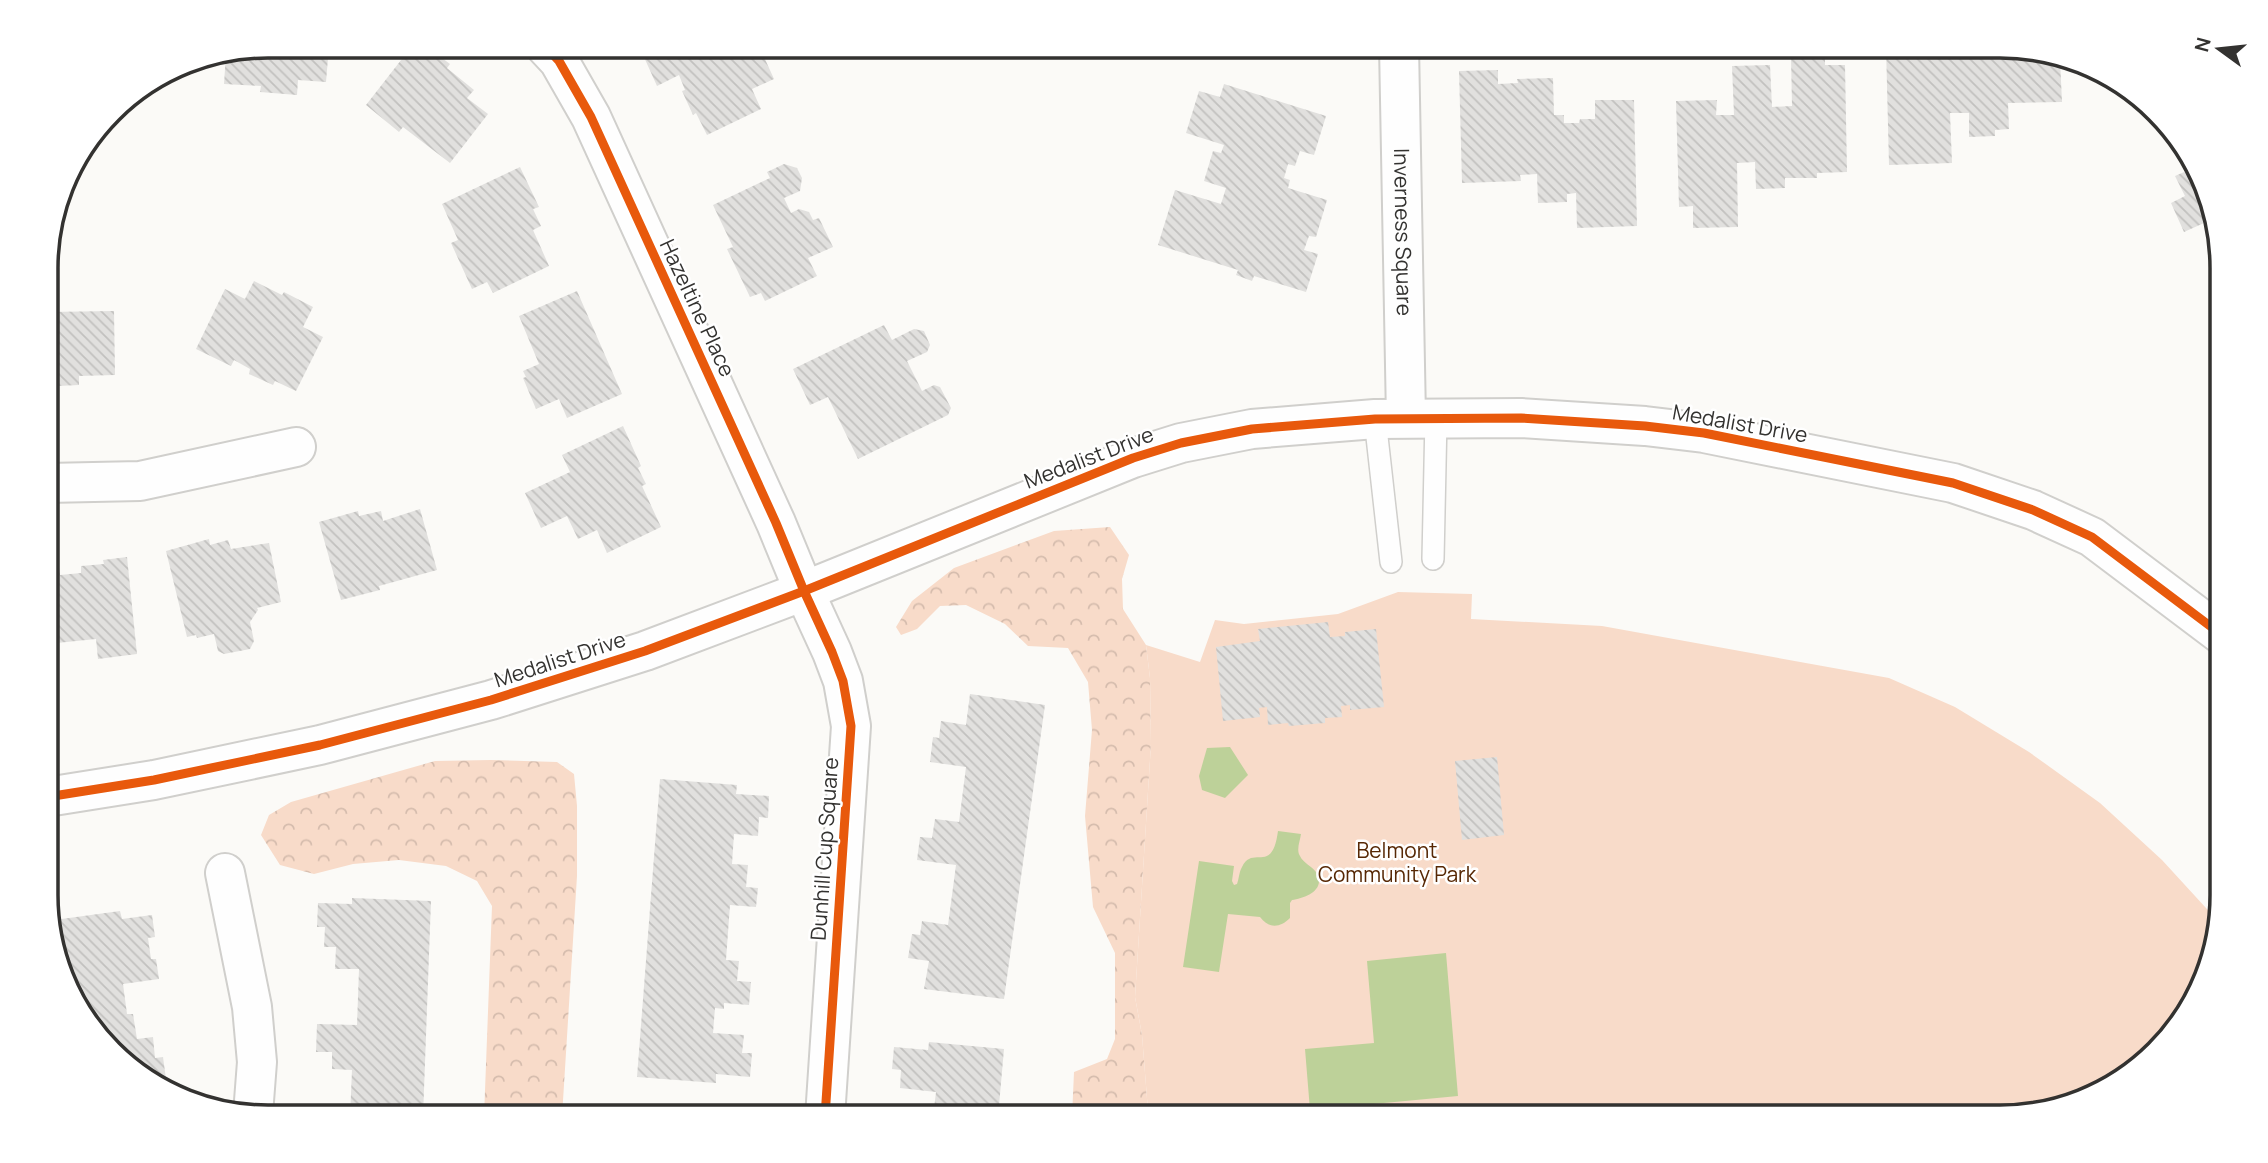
<svg xmlns="http://www.w3.org/2000/svg" width="2268" height="1163" font-family="Manrope,sans-serif">
<style>
.forest{fill:url(#forest-crowns)}
.park{fill:#f8dbc9}
.water{fill:#bdd199}
.building{fill:url(#building-back-hatch)}
.lines{fill:none;stroke-linecap:round;stroke-linejoin:round}
.service-casing{stroke:#d0cfcc;stroke-width:24}
.minor-casing{stroke:#d0cfcc;stroke-width:42}
.service{stroke:#fefefe;stroke-width:21}
.minor{stroke:#fefefe;stroke-width:38}
.cycleway-casing{stroke:#fff;stroke-width:13}
.cycleway{stroke:#e8590c;stroke-width:9}
.labels{text-anchor:middle;stroke-width:5;stroke-linejoin:round;paint-order:stroke}
.street-label{font-size:21px;fill:#333230;stroke:#fff}
.park-label{font-size:21px;fill:#572805;stroke:#fff}
.rim{fill:none;stroke:#333230;stroke-width:3.5}
</style>
<defs>
<pattern id="forest-crowns" width="20" height="18" patternUnits="userSpaceOnUse" patternTransform="scale(1.75)"><rect width="20" height="18" fill="#f8dbc9"/><path d="M2 6a3 3 0 1 1 6 0M12 15a3 3 0 1 1 6 0" fill="none" stroke="#d5bcad"/></pattern>
<pattern id="building-back-hatch" width="6" height="6" patternUnits="userSpaceOnUse" patternTransform="scale(1.75)"><rect width="6" height="6" fill="#e1e0de"/><path d="M-1 5l2 2M0 0l6 6M5-1l2 2" fill="none" stroke="#c2c1bf"/></pattern>
</defs>
<rect width="100%" height="100%" fill="#fbfaf7"/>
<g class="forest">
<polygon points="1110,527 1129,555 1122,579 1123,609 1146,645 1150,678 1151,744 1135,997 1142,1035 1148,1111 1153,1117 1072,1117 1074,1072 1107,1059 1115,1039 1115,953 1093,907 1085,816 1092,730 1088,682 1068,648 1028,646 1005,624 966,605 940,606 917,629 901,635 896,627 912,601 954,568 1054,531"/>
<polygon points="491,760 557,762 574,774 577,806 577,876 562,1117 484,1117 492,906 477,881 446,866 399,860 353,864 314,874 280,865 261,835 269,815 291,802 435,761"/>
</g>
<polygon class="park" points="1398,592 1472,594 1471,619 1602,626 1889,678 1955,707 2029,752 2100,803 2162,860 2217,920 2200,993 2124,1080 2015,1117 1153,1117 1148,1111 1142,1035 1135,997 1151,744 1150,678 1146,645 1200,662 1215,620 1244,624 1338,614"/>
<g class="water">
<polygon points="1230,747 1248,775 1225,798 1202,790 1199,776 1207,748"/>
<path d="M1278,831L1301,834C1300,841 1296,850 1300,856C1303,863 1312,866 1316,872C1327,890 1305,898 1292,900L1290,903V918C1280,928 1269,929 1260,917L1228,914L1219,972L1183,967L1199,861L1234,866L1232,881L1234,885L1237,884C1239,879 1239,872 1242,867C1253,844 1272,876 1278,831Z"/>
<polygon points="1446,953 1458,1096 1310,1110 1305,1049 1374,1043 1367,961"/>
</g>
<g class="building">
<polygon points="267,46 329,46 326,82 298,80 297,95 260,92 261,86 224,84 226,54"/>
<polygon points="412,46 426,46 450,64 447,68 474,90 467,98 488,114 450,163 403,127 399,132 366,105"/>
<polygon points="639,46 740,46 745,56 760,48 774,79 752,89 761,109 707,135 696,113 693,115 682,91 685,90 679,75 657,86"/>
<polygon points="1886,46 1926,46 1927,52 1946,52 1946,46 1979,46 1979,56 2004,55 2004,46 2060,59 2062,102 2008,103 2009,129 1995,130 1995,136 1969,137 1969,113 1950,113 1952,163 1889,165"/>
<polygon points="1825,56 1825,65 1845,65 1847,172 1817,173 1817,178 1785,178 1785,188 1756,189 1755,162 1737,163 1738,227 1693,228 1693,206 1679,207 1676,101 1717,100 1716,115 1734,115 1732,66 1770,65 1772,107 1792,106 1791,57"/>
<polygon points="193,60 193,74 170,75 170,81 151,82 183,62"/>
<polygon points="1498,70 1498,84 1518,83 1517,79 1553,78 1554,115 1564,115 1564,123 1579,123 1580,119 1595,119 1595,100 1634,100 1637,226 1577,228 1576,193 1567,194 1567,202 1538,203 1537,174 1520,175 1521,181 1462,183 1459,71"/>
<polygon points="1224,84 1326,116 1314,155 1300,151 1295,166 1288,164 1284,178 1290,180 1288,188 1327,200 1316,237 1309,236 1304,250 1318,254 1306,292 1254,276 1252,281 1236,275 1238,270 1158,245 1175,190 1221,204 1226,188 1204,181 1213,151 1221,153 1224,145 1186,133 1199,91 1220,97"/>
<polygon points="2178,134 2213,219 2184,232 2171,203 2185,196 2175,176 2191,169 2190,170 2184,157 2179,160 2169,138"/>
<polygon points="784,164 797,168 802,178 800,191 784,198 791,213 799,209 809,212 813,220 819,218 833,247 808,258 817,276 765,301 761,293 750,297 727,249 733,247 713,205 770,178 767,172"/>
<polygon points="520,167 539,207 533,209 541,226 533,230 549,266 493,293 487,282 472,289 451,243 458,240 442,204"/>
<polygon points="2221,263 2221,285 2213,267"/>
<polygon points="254,281 282,295 284,292 313,307 303,327 323,337 296,391 275,381 273,385 249,374 250,369 234,360 231,366 196,349 225,289 245,299"/>
<polygon points="577,291 622,394 567,418 559,399 536,409 523,378 526,377 523,371 539,364 519,316"/>
<polygon points="114,311 115,375 79,376 79,385 58,386 58,393 46,393 46,312"/>
<polygon points="884,325 892,340 914,329 924,331 930,345 927,352 907,361 922,391 934,385 940,387 951,408 948,415 858,459 828,397 810,405 793,369"/>
<polygon points="623,426 641,466 638,468 646,484 642,486 661,527 607,553 597,530 578,539 567,516 541,528 525,493 570,472 562,455"/>
<polygon points="420,509 437,570 379,586 380,590 341,600 319,522 358,511 359,516 381,511 383,521"/>
<polygon points="209,539 210,545 228,540 231,549 269,543 281,602 257,608 258,610 250,622 254,641 250,649 224,654 218,651 214,634 197,638 196,635 187,637 166,551"/>
<polygon points="127,557 137,654 98,659 96,639 47,644 47,560 58,559 60,575 81,573 81,566 104,564 103,560"/>
<polygon points="1328,622 1330,637 1345,636 1345,632 1376,629 1384,707 1350,710 1350,705 1341,706 1342,717 1325,718 1325,723 1289,726 1288,723 1268,725 1267,707 1259,708 1260,717 1223,721 1216,647 1260,641 1258,629"/>
<polygon points="970,694 1045,705 1004,999 924,989 929,961 908,958 912,934 920,935 922,921 948,925 956,865 917,860 920,837 932,838 935,819 959,822 966,767 930,762 933,737 939,738 941,721 966,725"/>
<polygon points="1497,757 1504,835 1462,840 1455,761"/>
<polygon points="660,779 737,785 736,794 769,796 768,818 759,817 758,836 734,834 732,864 748,865 746,887 758,888 756,907 730,905 726,960 739,961 737,981 751,982 749,1005 724,1003 724,1009 715,1008 713,1033 744,1035 742,1053 752,1053 750,1077 716,1074 716,1083 637,1077"/>
<polygon points="352,898 431,901 423,1117 350,1117 352,1070 332,1069 332,1052 316,1052 317,1024 357,1025 359,969 335,969 336,947 324,947 325,927 317,927 318,903 352,904"/>
<polygon points="120,911 122,919 152,915 155,937 148,938 151,959 156,959 159,979 123,984 127,1014 133,1014 137,1039 153,1037 155,1058 163,1057 166,1079 153,1081 91,1030 47,925 47,921"/>
<polygon points="929,1042 1004,1049 998,1117 933,1117 936,1092 900,1088 901,1070 892,1069 894,1047 928,1050"/>
</g>
<g class="lines">
<defs>
<g id="service">
<polyline points="1375,419 1391,562"/>
<polyline points="1433,559 1436,418"/>
</g>
<g id="minor">
<polyline points="545,46 559,61 591,117 776,523 804,591 832,652 843,681 851,726 825,1117"/>
<path id="s1" d="M1399,46L1406,418"/>
<polyline points="47,483 140,481 296,447"/>
<polyline points="47,797 154,780 320,745 491,700 645,651 804,591 1133,458 1181,443 1252,429 1375,419 1521,418 1645,426 1704,433 1953,483 2033,510 2092,537 2222,635"/>
<polyline points="225,873 252,1007 257,1062 253,1114"/>
</g>
</defs>
<use href="#service" class="service-casing"/>
<use href="#minor" class="minor-casing"/>
<use href="#service" class="service"/>
<use href="#minor" class="minor"/>
<defs>
<g id="cycleway">
<polyline points="545,46 559,61 591,117 776,523 804,591 832,652 843,681 851,726 825,1117"/>
<polyline points="47,797 154,780 320,745 491,700 645,651 804,591 1133,458 1181,443 1252,429 1375,419 1521,418 1645,426 1704,433 1953,483 2033,510 2092,537 2222,635"/>
</g>
</defs>
<use href="#cycleway" class="cycleway-casing"/>
<use href="#cycleway" class="cycleway"/>
</g>
<g class="labels">
<g class="street-label">
<text dy="7" stroke="none"><textPath href="#s1" startOffset="186">Inverness Square</textPath></text>
<text transform="translate(697 308) rotate(65)" y="7">Hazeltine Place</text>
<text transform="translate(1740 424) rotate(10)" y="7">Medalist Drive</text>
<text transform="translate(1089 458) rotate(-21)" y="7">Medalist Drive</text>
<text transform="translate(560 660) rotate(-18)" y="7">Medalist Drive</text>
<text transform="translate(825 849) rotate(-86)" y="7">Dunhill Cup Square</text>
</g>
<g class="park-label">
<text x="1397" y="858">Belmont<tspan x="1397" dy="24">Community Park</tspan></text>
</g>
</g>
<path d="M0 0H2268V1163H0ZM268 58H2000A210 210 0 0 1 2210 268V895A210 210 0 0 1 2000 1105H268A210 210 0 0 1 58 895V268A210 210 0 0 1 268 58Z" fill="#fff" fill-rule="evenodd"/>
<path class="rim" d="M268 58H2000A210 210 0 0 1 2210 268V895A210 210 0 0 1 2000 1105H268A210 210 0 0 1 58 895V268A210 210 0 0 1 268 58Z"/>
<g transform="translate(2219 49) rotate(285)" stroke="#ffffff" stroke-width="5" paint-order="stroke">
<path d="M0-5L12 26L0 18L-12 26Z" fill="#333230"/>
<text y="-10" font-size="19" font-weight="bold" text-anchor="middle" fill="#333230">N</text>
</g>
</svg>
